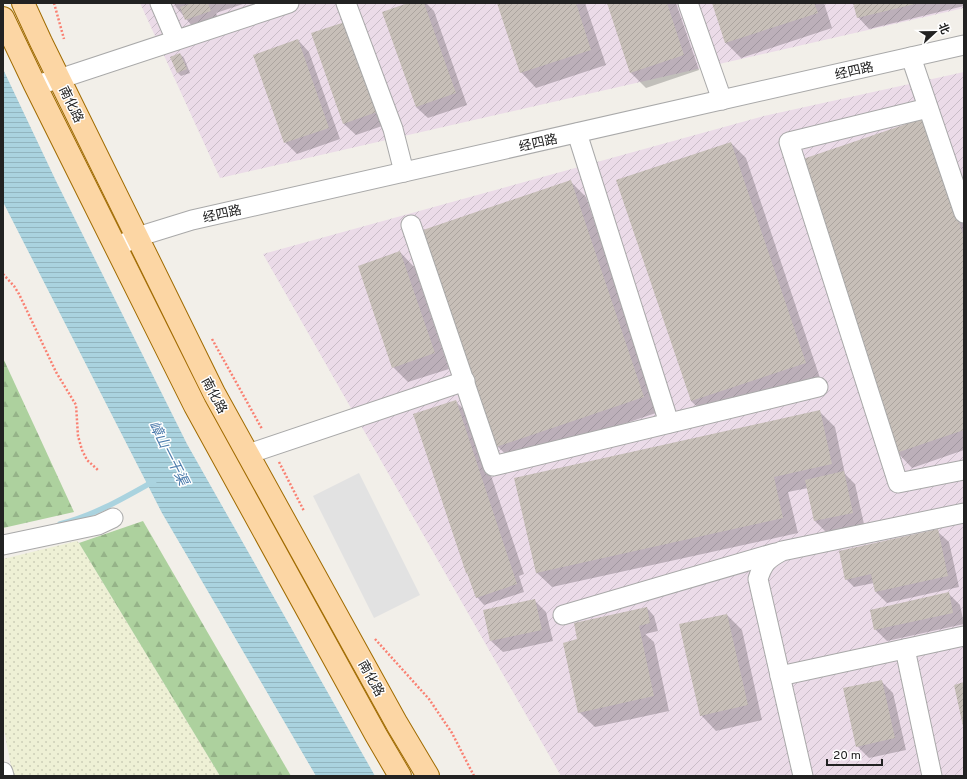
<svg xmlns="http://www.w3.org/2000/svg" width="967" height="779" font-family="Overpass,'Noto Sans SC',sans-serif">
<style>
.industrial{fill:url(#industrial-furrows)}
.farmland{fill:url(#farmland-dots)}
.forest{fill:url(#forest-firs)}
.parking{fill:#e2e2e2}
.water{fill:url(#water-rules)}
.shadow{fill:#0003}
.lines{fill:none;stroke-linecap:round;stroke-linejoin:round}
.stream{stroke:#aad3df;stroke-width:5.5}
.building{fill:url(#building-hatch)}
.minor-casing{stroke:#a9a9a9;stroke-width:21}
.major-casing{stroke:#a06b00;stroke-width:24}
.path{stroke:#fa8072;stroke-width:2.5;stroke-dasharray:2 2;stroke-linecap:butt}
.minor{stroke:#fff;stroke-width:19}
.major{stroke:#fcd6a4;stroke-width:22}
.labels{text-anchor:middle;stroke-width:3;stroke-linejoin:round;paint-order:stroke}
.street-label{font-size:13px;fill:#222;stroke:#fff}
.water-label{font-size:14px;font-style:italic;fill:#4a7aab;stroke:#fff}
</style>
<defs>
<pattern id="industrial-furrows" width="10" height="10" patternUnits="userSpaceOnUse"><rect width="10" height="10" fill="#ebdbe8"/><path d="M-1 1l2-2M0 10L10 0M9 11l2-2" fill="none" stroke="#c9bcc7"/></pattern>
<pattern id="farmland-dots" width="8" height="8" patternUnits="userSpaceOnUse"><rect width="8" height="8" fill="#eef0d5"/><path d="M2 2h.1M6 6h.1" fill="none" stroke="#ccceb7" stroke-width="1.8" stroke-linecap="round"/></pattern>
<pattern id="forest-firs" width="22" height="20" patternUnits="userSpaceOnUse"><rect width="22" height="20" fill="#add19e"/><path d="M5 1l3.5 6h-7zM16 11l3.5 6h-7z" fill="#95b388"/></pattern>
<pattern id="water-rules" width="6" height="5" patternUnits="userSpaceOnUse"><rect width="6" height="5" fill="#aad3df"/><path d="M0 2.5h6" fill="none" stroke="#92b5bf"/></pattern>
<pattern id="building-hatch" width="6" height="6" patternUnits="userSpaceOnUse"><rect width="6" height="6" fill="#c7bfb8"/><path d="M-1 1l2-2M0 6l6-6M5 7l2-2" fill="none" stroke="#aba49e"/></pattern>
</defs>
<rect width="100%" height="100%" fill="#f2efe9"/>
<g class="industrial">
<polygon points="140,3 964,3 964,8 220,178"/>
<polygon points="964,72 964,776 561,776 263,254 764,116"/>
</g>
<polygon class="farmland" points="77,541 79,543 220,776 13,776 3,725 3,559"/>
<g class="forest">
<polygon points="3,358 74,512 3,528"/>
<polygon points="143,521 291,776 220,776 79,543"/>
</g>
<polygon class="parking" points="359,473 420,595 374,618 313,496"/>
<polygon class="water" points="3,69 56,181 187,444 375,776 316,776 162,513 3,202"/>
<g class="shadow">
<polygon points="174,3 246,3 216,13 218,19 193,27 176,7"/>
<polygon points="411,3 426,3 434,11 467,105 428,118 416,107"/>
<polygon points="498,3 585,3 606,65 536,88 521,72"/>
<polygon points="608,3 676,3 699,70 646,88 630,72"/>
<polygon points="713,3 824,3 832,28 741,58 726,43"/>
<polygon points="856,3 964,3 964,6 869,29 858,17"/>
<polygon points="313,34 388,124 356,135 344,124"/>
<polygon points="298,40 309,52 340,139 297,154 285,142"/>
<polygon points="180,54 184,58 190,73 181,76 178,73"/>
<polygon points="731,143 746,158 820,378 707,416 691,401"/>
<polygon points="801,160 964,209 964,450 912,468 897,452"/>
<polygon points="571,182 586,197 659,412 513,461 497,446"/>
<polygon points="400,252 415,268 449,369 408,382 393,367"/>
<polygon points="455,401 471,416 524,574 519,576 524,592 484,605 477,597"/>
<polygon points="820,412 835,427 845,474 855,484 864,524 827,533 815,521 808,488 788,492 798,533 552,587 536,572"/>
<polygon points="937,531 949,542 959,587 887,603 876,592 874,583 854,587 846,579"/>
<polygon points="948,593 960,605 964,624 887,641 875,629"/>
<polygon points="534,600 546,612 553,641 503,652 491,641"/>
<polygon points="647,608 654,616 658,631 645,634 654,642 669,711 595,727 579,712 579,640"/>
<polygon points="727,615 742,630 762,720 716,731 701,715"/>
<polygon points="881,681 893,693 906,750 869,758 857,746"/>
</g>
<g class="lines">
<path class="stream" d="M60,524C95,515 122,499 154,481"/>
</g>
<g class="building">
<polygon points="193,3 208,3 211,11 185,20 180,7"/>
<polygon points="408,3 424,3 456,93 416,107 382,12"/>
<polygon points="497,3 576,3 591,50 520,73"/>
<polygon points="607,3 667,3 684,55 630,73"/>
<polygon points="712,3 814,3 818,13 725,43"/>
<polygon points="853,3 915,3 915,4 857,18"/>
<polygon points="345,22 377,112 343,124 311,33"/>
<polygon points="298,39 329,128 284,143 253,55"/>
<polygon points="180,53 187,69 177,73 170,57"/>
<polygon points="924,118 964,237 964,430 896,453 800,160"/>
<polygon points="731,142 806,363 691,401 616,180"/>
<polygon points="571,180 644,397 496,447 423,230"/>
<polygon points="400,251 435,353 392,368 358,266"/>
<polygon points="456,400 517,584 476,598 467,573 466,573 413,414"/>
<polygon points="820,410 832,464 774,477 783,518 536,573 514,478"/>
<polygon points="844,471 853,513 814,521 805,480"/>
<polygon points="938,529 948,576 875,592 871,574 845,580 839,551"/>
<polygon points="949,592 953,613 874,630 870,610"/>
<polygon points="535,599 542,630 490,641 483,610"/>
<polygon points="647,607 650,623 639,626 654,696 578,713 563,643 577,639 574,623"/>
<polygon points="727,614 748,705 700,716 679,624"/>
<polygon points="882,680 895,738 856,747 843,688"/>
<polygon points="964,682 964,725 963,726 954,685"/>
</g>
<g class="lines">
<defs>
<g id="minor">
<polyline points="160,3 176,40"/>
<polyline points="346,3 393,129 404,172"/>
<polyline points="688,3 722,100"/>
<polyline points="911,57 964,213"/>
<polyline points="35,85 59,79 289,3"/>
<polyline points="928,108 789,142 898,483 964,470"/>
<polyline points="577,133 669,423"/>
<polyline points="411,225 493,466 818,387"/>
<polyline points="116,247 137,237 192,220 964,45"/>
<polyline points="248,454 465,381"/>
<polyline points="3,545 98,525 113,518"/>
<polyline points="563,615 775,553"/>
<polyline points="905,649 932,776"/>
<polyline points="780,676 964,636"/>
<polyline points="3,772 4,776"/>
<path d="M803,776L758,579C763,563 767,559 782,551L964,513"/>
</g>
<g id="major">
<polyline points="23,3 41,42 214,393 397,724 428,776"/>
<polyline points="3,18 35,85 195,406 376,735 400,776"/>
</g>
</defs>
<use href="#minor" class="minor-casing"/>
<use href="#major" class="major-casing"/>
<g class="path">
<polyline points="54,3 64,39"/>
<polyline points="3,274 14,286 19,294 56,372 76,405 78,436 82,450 87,460 99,471"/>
<polyline points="212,339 262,429"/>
<polyline points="279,462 304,511"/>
<polyline points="375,639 429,699 452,733 474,776"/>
</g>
<use href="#minor" class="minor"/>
<use href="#major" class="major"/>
</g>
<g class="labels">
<g class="street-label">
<text transform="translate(854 70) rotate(-13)" y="5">经四路</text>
<text transform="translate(72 104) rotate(64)" y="5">南化路</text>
<text transform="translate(538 142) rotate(-13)" y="5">经四路</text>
<text transform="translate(222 213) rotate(-13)" y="5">经四路</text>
<text transform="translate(215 395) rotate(62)" y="5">南化路</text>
<text transform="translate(372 678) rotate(61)" y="5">南化路</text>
</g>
<g class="water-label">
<text transform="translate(169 453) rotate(63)" y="5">嶂山一干渠</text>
</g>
</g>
<rect width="967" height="779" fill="none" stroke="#222222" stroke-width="8"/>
<g transform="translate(935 32) rotate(68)" stroke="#ffffff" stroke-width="3" paint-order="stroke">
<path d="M0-3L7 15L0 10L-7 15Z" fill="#222222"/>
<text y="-6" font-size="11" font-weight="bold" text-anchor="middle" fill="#222222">北</text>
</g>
<path d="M827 759v6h55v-6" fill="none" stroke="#222222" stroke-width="2"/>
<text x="833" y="759" font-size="12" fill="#222222" stroke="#ffffff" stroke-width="3" paint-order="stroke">20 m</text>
</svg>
